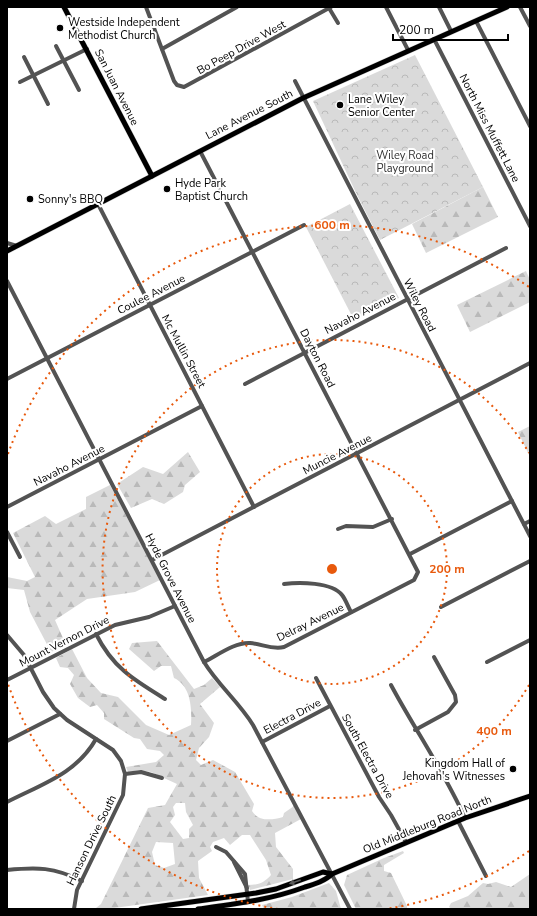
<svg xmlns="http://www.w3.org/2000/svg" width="537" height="916" font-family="'Nunito Sans',sans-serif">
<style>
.forest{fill:url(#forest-firs);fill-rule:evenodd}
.park{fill:url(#park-crowns)}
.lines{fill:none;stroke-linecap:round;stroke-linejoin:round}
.major-casing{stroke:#dbdbdb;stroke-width:6}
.minor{stroke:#535353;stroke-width:4}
.major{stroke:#000;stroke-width:5}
.oneway{fill:#595959}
.ring{fill:none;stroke:#e8590c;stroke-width:2;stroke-dasharray:2 4}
.poi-dot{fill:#000;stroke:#fff;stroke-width:1.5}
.labels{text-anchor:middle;stroke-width:4;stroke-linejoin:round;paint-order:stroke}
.poi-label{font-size:11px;fill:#000;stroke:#fff;text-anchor:start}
.street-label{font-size:11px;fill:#000;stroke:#fff}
.park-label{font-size:11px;fill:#313131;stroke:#fff}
.centre{fill:#e8590c;stroke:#fff;stroke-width:2}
.ring-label{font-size:12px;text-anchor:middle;font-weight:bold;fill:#e8590c;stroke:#fff;stroke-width:4;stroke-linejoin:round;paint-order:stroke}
</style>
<defs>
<pattern id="forest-firs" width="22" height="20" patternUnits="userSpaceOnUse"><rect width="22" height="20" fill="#dadada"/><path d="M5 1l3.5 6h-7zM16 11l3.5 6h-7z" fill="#b9b9b9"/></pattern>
<pattern id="park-crowns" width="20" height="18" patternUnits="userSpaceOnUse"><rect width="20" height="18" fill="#dadada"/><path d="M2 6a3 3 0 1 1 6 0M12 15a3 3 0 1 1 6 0" fill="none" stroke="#b9b9b9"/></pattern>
</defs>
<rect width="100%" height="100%" fill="#fff"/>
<g class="forest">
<polygon points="483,187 498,217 426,253 412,224"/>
<polygon points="526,271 530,280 530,302 470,332 457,305"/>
<polygon points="530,426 530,457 518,432"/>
<polygon points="188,452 200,472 185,485 183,492 164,504 152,499 131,508 117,484 143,467 163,474"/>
<polygon points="110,485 160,580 135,592 87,599 55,620 66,645 51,652 30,612 24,590 7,588 7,577 27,581 35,577 13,533 45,516 56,524 86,509 86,497"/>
<path d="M157,641L194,689L204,685L212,678L220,687L200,704L214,723L209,737L199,748L196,760L201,765L213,760L235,772L254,804L252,811C259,822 272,820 283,817L284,813L294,806L301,819L275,833L276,847L293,869V879L250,890L248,885C258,885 264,883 271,875L266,860L250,835H242L230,845L224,838L213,842L210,847L212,851L198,861L199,878L208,895L107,909H76L96,908L101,904L148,808L165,805L177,784L151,772L140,770L128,772L126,767L156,762L164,755L160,751L147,749L140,739L134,738L104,719V713L97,705L90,707L78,698L70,684L74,675L68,668L60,667L56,658L72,649L87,678L101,693L118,697L146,725L169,735L191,725C192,708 191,686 174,678L171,666H161L154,671L129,649L132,643ZM176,803H185L186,812L193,825L189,829V838L183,839L170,822L175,815L173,807ZM156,842L173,843L175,864L164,868L155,865L152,852Z"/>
<polygon points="403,851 404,853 384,865 384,871 391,873 407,906 407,909 356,909 344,885 347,875 384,858"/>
<polygon points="530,874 530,909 452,909 449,907 451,903 468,896 483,883 488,884 496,882 511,887"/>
<polygon points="329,883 336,891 341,909 264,909 262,905 292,897"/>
</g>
<g class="park">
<polygon points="415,55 483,187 380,240 357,195 313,101"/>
<polygon points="350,204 399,298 354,320 306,227"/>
</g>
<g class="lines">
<defs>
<g id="major">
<polyline points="64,7 152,176"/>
<polyline points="7,251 303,98 507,7"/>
<polyline points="141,909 256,893 276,889 323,872 332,874"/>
<path d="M198,909C235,904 270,900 305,887C315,884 325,881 332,874L465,818L530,796"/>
</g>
</defs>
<use href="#major" class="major-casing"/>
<g class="minor">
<polyline points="146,7 174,81 177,85 184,87 331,7"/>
<polyline points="386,7 408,50"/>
<polyline points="439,7 451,31"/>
<polyline points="520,7 530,26"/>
<polyline points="329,8 338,23"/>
<polyline points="476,21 530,126"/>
<polyline points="434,39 530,226"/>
<polyline points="56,46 79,90"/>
<polyline points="162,49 237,7"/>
<polyline points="24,57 48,104"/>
<polyline points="295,81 530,536"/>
<polyline points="20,82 87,49"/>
<path d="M200,151L418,572L414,580L284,647C272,650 262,644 250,643C235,642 218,655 204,662"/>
<polyline points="98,204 254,507"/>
<polyline points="7,243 17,246"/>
<path d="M7,281L204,662C218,685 239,702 253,725L350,909"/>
<polyline points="7,379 304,225"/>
<polyline points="245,384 506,248"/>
<polyline points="7,507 202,406"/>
<polyline points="524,524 530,521"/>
<polyline points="338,529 346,526 373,527 392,519"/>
<polyline points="7,532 20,557"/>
<polyline points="410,554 512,501"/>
<polyline points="152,560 530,363"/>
<path d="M284,584C299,582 332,582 342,595C346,600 348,607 351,612"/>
<polyline points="441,607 530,561"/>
<path d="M96,634C113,668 134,680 165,699"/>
<polyline points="7,635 24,655 43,692 54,708 67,720 113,750 121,761 125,774 123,795 77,890 74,909"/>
<polyline points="487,662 530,640"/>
<polyline points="316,678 379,797 391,815 406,842"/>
<polyline points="7,680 115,625 149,617 175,606"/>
<path d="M391,685C415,730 444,771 465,818"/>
<polyline points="415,730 448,712 456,702 455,695 434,657"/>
<polyline points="7,741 60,714"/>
<polyline points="262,742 330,706"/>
<polyline points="125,774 141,772 162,778"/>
<path d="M7,802C42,784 76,774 96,739"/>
<polyline points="458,821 486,876"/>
<polyline points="216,847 226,852 245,874 248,902"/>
<polyline points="234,862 247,888"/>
<path d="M7,870C37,867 54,867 82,881"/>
</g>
<use href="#major" class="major"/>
</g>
<defs><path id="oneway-solid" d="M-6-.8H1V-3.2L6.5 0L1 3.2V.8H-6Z"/></defs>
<use class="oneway" href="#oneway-solid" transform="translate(295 882) rotate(161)"/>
<g class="ring">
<circle cx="332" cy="569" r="115"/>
<path d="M529 685A229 229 0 1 1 529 453"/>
<path d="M529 851A344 344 0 0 1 386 909M278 909A344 344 0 0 1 8 684M8 454A344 344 0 0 1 529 287"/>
</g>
<g class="poi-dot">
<circle cx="60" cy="28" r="4"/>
<circle cx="340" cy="105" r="4"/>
<circle cx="167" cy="189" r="4"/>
<circle cx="30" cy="199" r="4"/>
<circle cx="513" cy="769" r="4"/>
</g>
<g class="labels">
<g class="poi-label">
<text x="68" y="26">Westside Independent<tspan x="68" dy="13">Methodist Church</tspan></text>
<text x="348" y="103">Lane Wiley<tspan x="348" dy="13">Senior Center</tspan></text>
<text x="175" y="187">Hyde Park<tspan x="175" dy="13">Baptist Church</tspan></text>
<text x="38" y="203">Sonny's BBQ</text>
<text x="505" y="767" text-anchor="end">Kingdom Hall of<tspan x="505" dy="13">Jehovah's Witnesses</tspan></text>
</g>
<g class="street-label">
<text transform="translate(241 47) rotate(-29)" y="4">Bo Peep Drive West</text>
<text transform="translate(117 87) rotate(63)" y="4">San Juan Avenue</text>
<text transform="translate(249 114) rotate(-27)" y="4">Lane Avenue South</text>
<text transform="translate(490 128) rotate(63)" y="4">North Miss Muffett Lane</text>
<text transform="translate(151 294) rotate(-27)" y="4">Coulee Avenue</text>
<text transform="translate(420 305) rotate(63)" y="4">Wiley Road</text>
<text transform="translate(360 313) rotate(-27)" y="4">Navaho Avenue</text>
<text transform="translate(184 351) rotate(62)" y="4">Mc Mullin Street</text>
<text transform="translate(318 358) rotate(63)" y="4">Dayton Road</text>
<text transform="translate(337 454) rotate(-27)" y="4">Muncie Avenue</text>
<text transform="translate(69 465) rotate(-27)" y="4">Navaho Avenue</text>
<text transform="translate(171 578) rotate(63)" y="4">Hyde Grove Avenue</text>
<text transform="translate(310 622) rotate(-26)" y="4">Delray Avenue</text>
<text transform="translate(64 641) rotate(-27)" y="4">Mount Vernon Drive</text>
<text transform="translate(292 716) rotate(-28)" y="4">Electra Drive</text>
<text transform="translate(368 756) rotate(61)" y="4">South Electra Drive</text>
<text transform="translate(427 824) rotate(-22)" y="4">Old Middleburg Road North</text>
<text transform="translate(91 840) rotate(-64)" y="4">Hanson Drive South</text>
</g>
<g class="park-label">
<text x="405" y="159">Wiley Road<tspan x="405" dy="13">Playground</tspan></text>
</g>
</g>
<circle cx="332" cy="569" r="6" class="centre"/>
<g class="ring-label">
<text x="332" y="229">600 m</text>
<text x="447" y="573">200 m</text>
<text x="494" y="735">400 m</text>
</g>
<rect width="537" height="916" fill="none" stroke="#000000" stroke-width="16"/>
<path d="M393 34v6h115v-6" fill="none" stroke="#000000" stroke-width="2"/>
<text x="399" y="34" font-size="12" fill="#000000" stroke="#ffffff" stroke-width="3" paint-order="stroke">200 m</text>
</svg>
